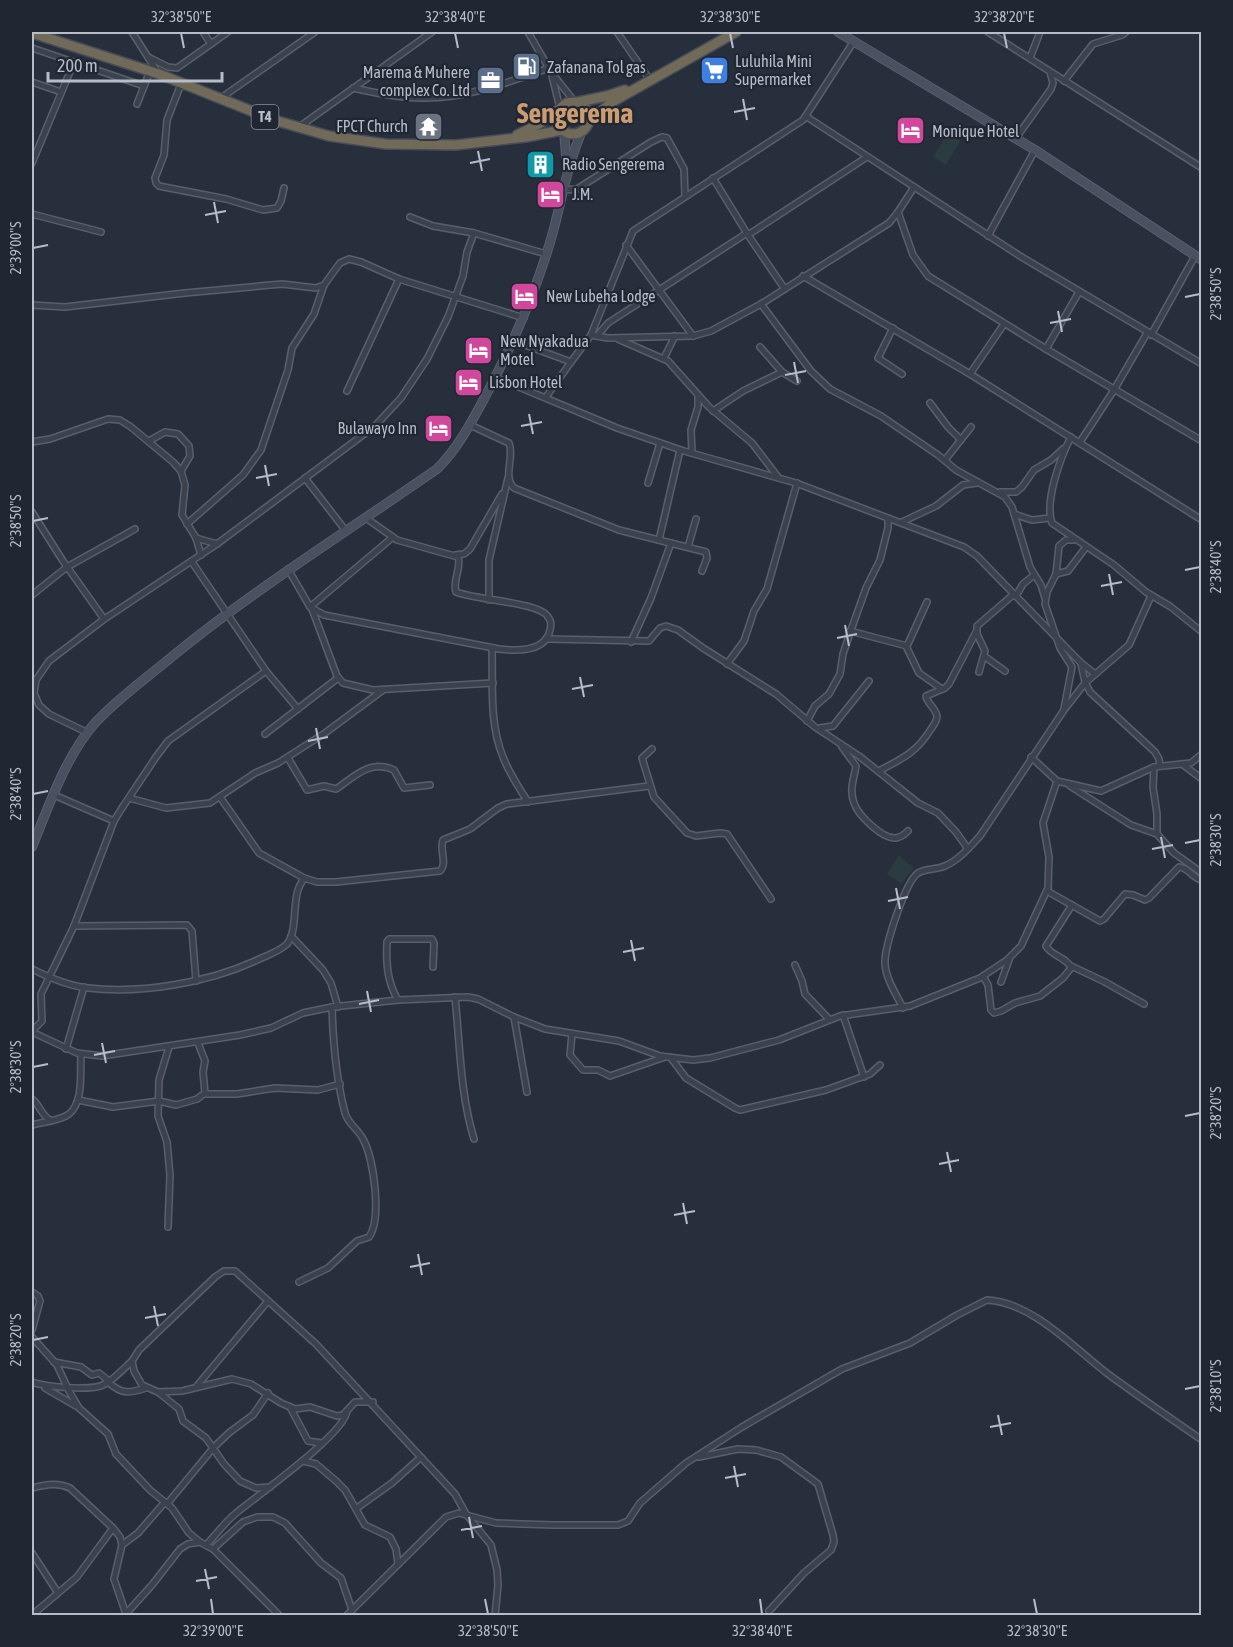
<svg xmlns="http://www.w3.org/2000/svg" width="1233" height="1647" font-family="'Asap Condensed',sans-serif">
<style>
.green{fill:#2a3c3f}
.lines{fill:none;stroke-linecap:round;stroke-linejoin:round}
.street-casing{stroke:#595f6b;stroke-width:8}
.secondary-casing{stroke:#595f6b;stroke-width:10}
.highway-casing{stroke:#464c58;stroke-width:12}
.street{stroke:#3b414d;stroke-width:5}
.secondary{stroke:#495060;stroke-width:8}
.highway{stroke:#726a59;stroke-width:9}
.ticks{fill:none;stroke:#b7bdc8;stroke-width:2}
.labels{text-anchor:middle;stroke-width:4.5;stroke-linejoin:round;paint-order:stroke}
.shield{fill:#202632;stroke:#8a909b;stroke-width:1.5}
.shield-label{font-size:15px;font-weight:bold;fill:#b7bdc8}
.poi-label{font-size:16px;fill:#b7bdc8;stroke:#202632;text-anchor:start}
.town-label{font-size:28px;font-weight:bold;fill:#cb9c6f;stroke:#202632}
.neatline{fill:none;stroke:#b7bdc8;stroke-width:2}
.ticks-label{font-size:15px;text-anchor:middle;fill:#b7bdc8}
</style>
<rect width="100%" height="100%" fill="#272f3d"/>
<g class="green">
<polygon points="948,133 960,141 946,165 933,157"/>
<polygon points="899,855 914,868 901,884 887,874"/>
</g>
<g class="lines">
<defs>
<g id="street">
<polyline points="132,32 158,73"/>
<polyline points="203,32 211,44"/>
<polyline points="528,32 551,72 574,101"/>
<polyline points="617,32 650,80"/>
<polyline points="988,32 1202,168"/>
<polyline points="32,48 144,86"/>
<polyline points="150,58 168,67 177,68 228,32"/>
<polyline points="1030,58 1040,32"/>
<polyline points="552,76 560,108"/>
<polyline points="1064,81 1093,44 1122,35 1126,32"/>
<polyline points="32,82 61,92"/>
<polyline points="181,84 167,120 164,155 155,178 156,183 159,186 226,199 263,210 277,208 281,201 284,188"/>
<path d="M353,88C376,93 399,98 422,98C465,99 509,82 549,68"/>
<polyline points="221,98 315,32"/>
<polyline points="137,104 150,71"/>
<polyline points="807,117 1020,256 1202,364"/>
<polyline points="299,127 432,32"/>
<polyline points="1016,138 1051,89 1053,83 1050,72"/>
<polyline points="32,163 74,62"/>
<polyline points="713,178 748,235 784,288"/>
<polyline points="563,190 577,189 651,142 662,137 667,138 684,169 685,196"/>
<polyline points="898,212 913,255 928,276 1046,349 1202,441"/>
<polyline points="32,214 101,232"/>
<polyline points="410,217 433,226 474,233 546,254"/>
<polyline points="748,235 867,157"/>
<polyline points="988,236 1035,150"/>
<polyline points="626,245 693,336"/>
<polyline points="803,276 970,374 1202,520"/>
<polyline points="761,304 811,371 830,389 881,416 938,455 956,470 1005,497 1012,507 1030,567 1041,585 1045,598"/>
<polyline points="32,305 65,307 185,293 282,284 316,288 324,285 340,263 349,259 361,262 399,279 524,318"/>
<polyline points="893,328 878,358 902,374"/>
<polyline points="591,335 608,338 693,336 711,331 761,304 889,223 898,212 914,187"/>
<polyline points="1151,335 1195,256"/>
<polyline points="597,336 608,323 747,233"/>
<polyline points="618,339 668,361 709,407 752,443 778,477"/>
<polyline points="514,341 571,362 591,335 633,231 803,120 854,41"/>
<polyline points="760,347 782,372"/>
<polyline points="1046,349 1079,292"/>
<polyline points="664,358 675,336"/>
<polyline points="970,374 1004,324"/>
<polyline points="495,377 617,428 684,451 796,483 964,547 977,556 1080,662 1095,674"/>
<polyline points="347,391 399,279"/>
<polyline points="546,397 571,362"/>
<polyline points="930,403 948,427 961,440"/>
<polyline points="713,411 743,391 782,372 797,381"/>
<path d="M470,425L509,443C515,457 502,476 514,488L619,530L706,552L707,558L702,571"/>
<path d="M1071,437C1061,456 1044,502 1052,523L1114,565L1146,592L1171,607L1202,632"/>
<polyline points="149,441 165,432 178,434 189,446 190,456 181,471"/>
<polyline points="32,442 50,439 108,419 120,420 131,427 173,462 181,471 185,485 182,515 196,538 201,555"/>
<polyline points="1080,442 1114,390 1147,333"/>
<polyline points="692,453 691,430 698,407 698,396"/>
<polyline points="945,460 971,427"/>
<polyline points="305,478 346,531"/>
<polyline points="648,483 660,443"/>
<polyline points="1000,492 1016,492 1022,487 1034,470 1051,460 1063,449"/>
<polyline points="32,512 63,561 104,619"/>
<polyline points="1014,514 1032,520 1050,518"/>
<polyline points="902,522 936,506 963,485 977,483"/>
<polyline points="187,524 243,475 261,450 288,370 292,348 314,314 324,285"/>
<polyline points="196,538 217,544"/>
<polyline points="659,540 680,450"/>
<polyline points="688,547 696,519"/>
<polyline points="455,555 464,554 470,549 502,494"/>
<polyline points="192,562 266,671 298,709"/>
<path d="M288,569L310,607L324,615L499,649C516,651 546,652 550,630C551,626 551,620 548,617C540,602 475,600 456,592C452,580 462,568 458,557L397,540L366,518"/>
<polyline points="1056,574 1068,571 1086,547"/>
<polyline points="32,595 67,567 135,529"/>
<polyline points="1016,596 1023,584 1034,575"/>
<polyline points="489,600 489,560 508,478"/>
<polyline points="310,607 393,537"/>
<polyline points="312,609 337,676 343,683 373,690 493,683"/>
<polyline points="850,631 907,646 927,602"/>
<polyline points="546,639 649,641 660,628 666,626 678,630 703,648 776,694 815,727 859,756 918,803 938,813 956,832 968,849"/>
<polyline points="631,642 651,598 671,543"/>
<polyline points="906,646 919,673 942,689"/>
<path d="M492,648C493,684 489,723 503,757C509,773 519,788 528,802"/>
<polyline points="984,656 1005,671"/>
<polyline points="727,664 744,641 754,611 767,589 797,483"/>
<polyline points="1081,664 1085,682 1090,692 1155,752 1159,759 1160,766"/>
<polyline points="979,672 985,651 977,634 977,626 1014,594"/>
<polyline points="1064,709 1072,667 1060,648 1045,604 1047,592 1056,574 1059,546 1066,540 1073,540"/>
<polyline points="807,721 815,706 829,694 840,674 843,654 850,633 866,588 880,560 888,528 888,518"/>
<polyline points="820,728 833,726 869,681"/>
<polyline points="88,733 49,714 39,705 34,693 36,680 49,661 103,620 217,544 375,426 401,398 427,359 448,317 463,276 467,252 474,233"/>
<polyline points="265,734 338,678"/>
<path d="M842,747L856,766C854,779 849,789 854,803C858,815 882,839 896,838C901,837 905,834 908,831"/>
<polyline points="652,749 642,758 654,797 687,833 696,836 720,833 727,834 771,899"/>
<polyline points="1031,757 1057,781 1101,791 1154,767 1191,763 1202,754"/>
<path d="M288,758L307,790L324,786L336,789C355,776 371,759 394,770L404,788L430,785"/>
<polyline points="1182,764 1202,779"/>
<polyline points="1154,767 1153,787 1157,814 1157,834 1174,853 1202,873"/>
<path d="M879,771C903,758 916,753 931,729C933,726 937,721 937,717C937,709 927,704 926,696L945,688L949,684L976,632"/>
<polyline points="1070,786 1131,825 1157,834"/>
<polyline points="54,795 114,821"/>
<path d="M220,797L259,853L304,878L317,882H336L440,871C448,863 439,850 443,840L470,829L498,808L507,804L649,786"/>
<polyline points="129,798 166,808 210,803 255,773 278,763 325,733 383,690"/>
<path d="M1047,891L1100,921L1104,919L1125,894L1133,895L1145,900L1149,898L1179,867C1188,867 1193,879 1202,880"/>
<polyline points="74,926 187,925 192,931 196,981"/>
<polyline points="291,936 323,970 331,983 338,1007"/>
<polyline points="795,965 802,981 805,994 829,1019"/>
<polyline points="1071,966 1103,981 1144,1004"/>
<path d="M32,969C50,978 68,986 88,988C141,994 207,983 255,961C265,956 279,952 287,944C297,933 293,904 298,890C299,886 302,882 304,878"/>
<path d="M983,976L988,985L991,1010L994,1013L1001,1011L1015,1003L1040,996L1063,978L1071,968C1067,957 1051,956 1046,946L1072,905"/>
<polyline points="1001,982 1009,960"/>
<path d="M455,997C460,1044 460,1093 474,1139"/>
<path d="M398,1000C387,982 386,963 387,942L389,939H432L434,943L433,967"/>
<path d="M903,1008C896,994 886,979 885,964C884,948 905,882 918,873C926,868 936,870 945,866C959,860 970,847 980,836L1064,710L1085,683L1129,645L1151,596"/>
<polyline points="843,1015 864,1077"/>
<polyline points="514,1017 527,1092"/>
<polyline points="32,1031 42,1021 41,994 74,926 114,821 122,808 156,757 168,741 266,671"/>
<polyline points="32,1032 77,1053 102,1056 240,1035 271,1028 303,1013 332,1007 398,1000 468,997 478,999 514,1017 545,1029 619,1041 660,1056 693,1060 710,1058 779,1040 840,1016 910,1006 980,978 1007,960 1021,946 1048,888 1049,857 1043,823 1057,781"/>
<polyline points="572,1034 570,1055 583,1070 598,1070 610,1076 665,1057"/>
<polyline points="66,1049 84,987"/>
<polyline points="671,1058 686,1078 735,1108 740,1110 826,1090 870,1074 880,1065"/>
<polyline points="205,1094 237,1094 275,1088 318,1090 340,1084"/>
<path d="M32,1099C40,1105 41,1115 50,1120"/>
<polyline points="78,1100 113,1107 159,1101 176,1105 197,1099 205,1093 203,1072 205,1061 198,1043"/>
<path d="M32,1125C42,1122 60,1121 69,1114C84,1102 80,1071 81,1054"/>
<polyline points="168,1227 170,1175 167,1142 158,1116 159,1080 169,1047"/>
<path d="M299,1282L328,1268L357,1241L369,1237C382,1219 374,1159 363,1139C358,1129 348,1124 345,1113C336,1078 333,1043 332,1007"/>
<polyline points="32,1292 38,1296 40,1301 32,1330"/>
<polyline points="32,1337 57,1365 69,1391 79,1408 108,1434 116,1454 150,1490 172,1508 189,1533 200,1542"/>
<polyline points="54,1362 81,1367 92,1375 99,1373 109,1381"/>
<path d="M32,1382C45,1387 90,1391 103,1385C114,1380 123,1369 132,1361"/>
<path d="M108,1382C122,1395 130,1393 146,1388"/>
<polyline points="196,1387 268,1301"/>
<polyline points="45,1388 76,1406"/>
<polyline points="158,1392 179,1409 183,1421 206,1438 224,1464 240,1481 256,1488 270,1487"/>
<polyline points="373,1402 355,1402 343,1415 337,1416 310,1407 295,1409 281,1403 251,1384 232,1379 182,1391 158,1392 142,1385 134,1371 132,1361 139,1350 215,1277 224,1271 235,1271 316,1344 455,1494 466,1514 491,1545 497,1570 498,1585 495,1616"/>
<polyline points="290,1407 308,1441 321,1443"/>
<polyline points="699,1457 738,1449 756,1450 781,1457 818,1484 833,1535 834,1542 831,1550 804,1573 769,1611"/>
<polyline points="303,1461 316,1464 336,1481 345,1490 365,1525 390,1537 396,1549 398,1564"/>
<path d="M32,1488C45,1485 57,1482 70,1488L113,1528L120,1537L122,1545L114,1579L126,1614"/>
<polyline points="167,1504 214,1447 230,1432 253,1415 268,1393"/>
<polyline points="357,1508 392,1483 421,1457"/>
<polyline points="122,1545 138,1533 165,1502"/>
<path d="M206,1545C216,1535 224,1523 235,1514C255,1497 345,1434 347,1411"/>
<polyline points="213,1549 243,1522 257,1517 273,1517 285,1523 321,1563 341,1578 352,1610"/>
<polyline points="32,1553 58,1593"/>
<polyline points="32,1615 77,1577 113,1528"/>
<polyline points="124,1616 152,1585 180,1549 188,1544 200,1542 213,1549 280,1616"/>
<path d="M346,1616L446,1517L459,1513L496,1523L553,1525H618L628,1521L640,1503L686,1463L742,1427L842,1369L910,1343L957,1315L987,1300C1032,1302 1074,1348 1108,1374C1138,1396 1170,1418 1202,1440"/>
</g>
<g id="secondary">
<polyline points="838,32 1035,150 1202,260"/>
<polyline points="564,131 567,168"/>
<path d="M32,847C49,806 65,757 95,723C119,697 148,677 174,655C258,587 349,530 437,469C458,448 471,423 485,397C513,344 537,290 553,232C562,198 568,163 582,131"/>
</g>
<g id="highway">
<polyline points="32,33 159,74 274,120 329,136 386,144 456,145 526,137 562,130"/>
<polyline points="578,102 607,96 625,90"/>
<circle cx="573" cy="118" r="16"/>
<polyline points="588,123 612,102 736,32"/>
<polyline points="517,135 539,124 558,110"/>
</g>
</defs>
<use href="#street" class="street-casing"/>
<use href="#secondary" class="secondary-casing"/>
<use href="#highway" class="highway-casing"/>
<use href="#street" class="street"/>
<use href="#secondary" class="secondary"/>
<use href="#highway" class="highway"/>
</g>
<path class="ticks" d="M181,33L184,48M455,33L458,48M730,33L733,48M1004,33L1007,48M743,99L747,120M734,112L755,108M478,151L482,171M470,163L490,159M214,202L218,223M205,215L226,211M33,248L48,245M1185,297L1200,294M1058,311L1062,332M1050,323L1071,319M794,362L798,383M785,375L806,371M529,414L533,434M521,426L542,422M265,465L269,486M256,478L277,474M33,521L48,518M1185,570L1200,567M1109,574L1113,595M1101,586L1122,582M845,625L849,646M837,638L857,634M580,677L584,697M572,689L593,685M316,728L320,749M308,741L328,737M33,794L48,791M1161,837L1165,858M1185,843L1200,840M1152,849L1173,845M896,888L900,909M888,901L908,897M631,940L635,961M623,952L644,948M367,991L371,1012M359,1004L379,1000M102,1043L106,1063M94,1055L115,1051M33,1067L48,1064M1185,1116L1200,1113M947,1152L951,1172M939,1164L959,1160M683,1203L687,1224M674,1215L695,1211M418,1254L422,1275M410,1267L430,1263M154,1306L158,1326M145,1318L166,1314M33,1340L48,1337M1185,1389L1200,1386M998,1415L1002,1435M990,1427L1011,1423M734,1466L738,1487M725,1478L746,1474M469,1517L473,1538M461,1530L482,1526M205,1569L209,1589M196,1581L217,1577M211,1599L213,1614M485,1599L488,1614M760,1599L762,1614M1034,1599L1037,1614"/>
<defs>
<symbol id="fuel-square" viewBox="-11 -11 22 22"><rect x="-9" y="-9" width="18" height="18" rx="4" fill="#5c6f8a" stroke="#202632"/><path d="M-5.5-6h7V0h2V4h1.3V-2.5L3-4.5l.8-.8L6-3V5H2.5V1h-1V6h-7ZM-4.2-4.7v3.2H.2V-4.7Z" fill="#fff"/></symbol>
<symbol id="supermarket-square" viewBox="-11 -11 22 22"><rect x="-9" y="-9" width="18" height="18" rx="4" fill="#3f7fe0" stroke="#202632"/><path d="M-6-5.5h2.5l.6 2H6L4.5 2H-2.5L-4.4-4H-6ZM-1.5 3.2a1.3 1.3 0 1 0 .1 0ZM3 3.2a1.3 1.3 0 1 0 .1 0Z" fill="#fff"/></symbol>
<symbol id="office-square" viewBox="-11 -11 22 22"><rect x="-9" y="-9" width="18" height="18" rx="4" fill="#5c6f8a" stroke="#202632"/><path d="M-6-3h4V-5.5h4V-3h4V5H-6ZM-1-4.5V-3h2v-1.5ZM-6 0V1H6V0Z" fill="#fff"/></symbol>
<symbol id="temple-square" viewBox="-11 -11 22 22"><rect x="-9" y="-9" width="18" height="18" rx="4" fill="#6b7280" stroke="#202632"/><path d="M0-6L5-2H3V0L6.5 2.5H4V6H1.5V3h-3V6H-4V2.5H-6.5L-3 0V-2H-5Z" fill="#fff"/></symbol>
<symbol id="hotel-square" viewBox="-11 -11 22 22"><rect x="-9" y="-9" width="18" height="18" rx="4" fill="#d1479c" stroke="#202632"/><path d="M-6-4.5h1.5V1H6V5H4.5V3h-9V5H-6ZM-4 0a1.8 1.8 0 1 1 3.6 0ZM.5 0V-2.5h3Q6-2.5 6 0Z" fill="#fff"/></symbol>
<symbol id="building-square" viewBox="-11 -11 22 22"><rect x="-9" y="-9" width="18" height="18" rx="4" fill="#0f9aa8" stroke="#202632"/><path d="M-4-6H4V6H1V3H-1V6H-4ZM-2.5-4.3h1.7v1.8h-1.7ZM.8-4.3h1.7v1.8H.8ZM-2.5-1h1.7V.8h-1.7ZM.8-1h1.7V.8H.8Z" fill="#fff"/></symbol>
</defs>
<g fill-rule="evenodd">
<use href="#fuel-square" x="510" y="50" width="33" height="33"/>
<use href="#supermarket-square" x="698" y="54" width="33" height="33"/>
<use href="#office-square" x="474" y="64" width="33" height="33"/>
<use href="#temple-square" x="412" y="110" width="33" height="33"/>
<use href="#hotel-square" x="894" y="114" width="33" height="33"/>
<use href="#building-square" x="524" y="148" width="33" height="33"/>
<use href="#hotel-square" x="534" y="178" width="33" height="33"/>
<use href="#hotel-square" x="508" y="280" width="33" height="33"/>
<use href="#hotel-square" x="462" y="334" width="33" height="33"/>
<use href="#hotel-square" x="452" y="366" width="33" height="33"/>
<use href="#hotel-square" x="422" y="412" width="33" height="33"/>
</g>
<g class="labels">
<rect class="shield" x="251.5" y="105" width="27" height="24" rx="4.5"/>
<g class="shield-label">
<text x="265" y="122">T4</text>
</g>
<g class="poi-label">
<text x="735" y="67">Luluhila Mini<tspan x="735" dy="18">Supermarket</tspan></text>
<text x="547" y="73">Zafanana Tol gas</text>
<text x="470" y="78" text-anchor="end">Marema &amp; Muhere<tspan x="470" dy="18">complex Co. Ltd</tspan></text>
<text x="408" y="132" text-anchor="end">FPCT Church</text>
<text x="932" y="137">Monique Hotel</text>
<text x="562" y="170">Radio Sengerema</text>
<text x="572" y="200">J.M.</text>
<text x="546" y="302">New Lubeha Lodge</text>
<text x="500" y="347">New Nyakadua<tspan x="500" dy="18">Motel</tspan></text>
<text x="489" y="388">Lisbon Hotel</text>
<text x="417" y="434" text-anchor="end">Bulawayo Inn</text>
</g>
<g class="town-label">
<text x="575" y="123">Sengerema</text>
</g>
</g>
<rect width="1233" height="1647" fill="none" stroke="#202632" stroke-width="66"/>
<path d="M48 72v9h174v-9" fill="none" stroke="#b7bdc8" stroke-width="3"/>
<text x="57" y="72" font-size="18" fill="#b7bdc8" stroke="#202632" stroke-width="4.5" paint-order="stroke">200 m</text>
<rect x="33" y="33" width="1167" height="1581" class="neatline"/>
<g class="ticks-label">
<text x="181" y="22">32°38'50"E</text>
<text x="455" y="22">32°38'40"E</text>
<text x="730" y="22">32°38'30"E</text>
<text x="1004" y="22">32°38'20"E</text>
<text transform="translate(16 248) rotate(-90)" y="5">2°39'00"S</text>
<text transform="translate(1216 294) rotate(-90)" y="5">2°38'50"S</text>
<text transform="translate(16 521) rotate(-90)" y="5">2°38'50"S</text>
<text transform="translate(1216 567) rotate(-90)" y="5">2°38'40"S</text>
<text transform="translate(16 794) rotate(-90)" y="5">2°38'40"S</text>
<text transform="translate(1216 840) rotate(-90)" y="5">2°38'30"S</text>
<text transform="translate(16 1067) rotate(-90)" y="5">2°38'30"S</text>
<text transform="translate(1216 1113) rotate(-90)" y="5">2°38'20"S</text>
<text transform="translate(16 1340) rotate(-90)" y="5">2°38'20"S</text>
<text transform="translate(1216 1386) rotate(-90)" y="5">2°38'10"S</text>
<text x="213" y="1636">32°39'00"E</text>
<text x="488" y="1636">32°38'50"E</text>
<text x="762" y="1636">32°38'40"E</text>
<text x="1037" y="1636">32°38'30"E</text>
</g>
</svg>
